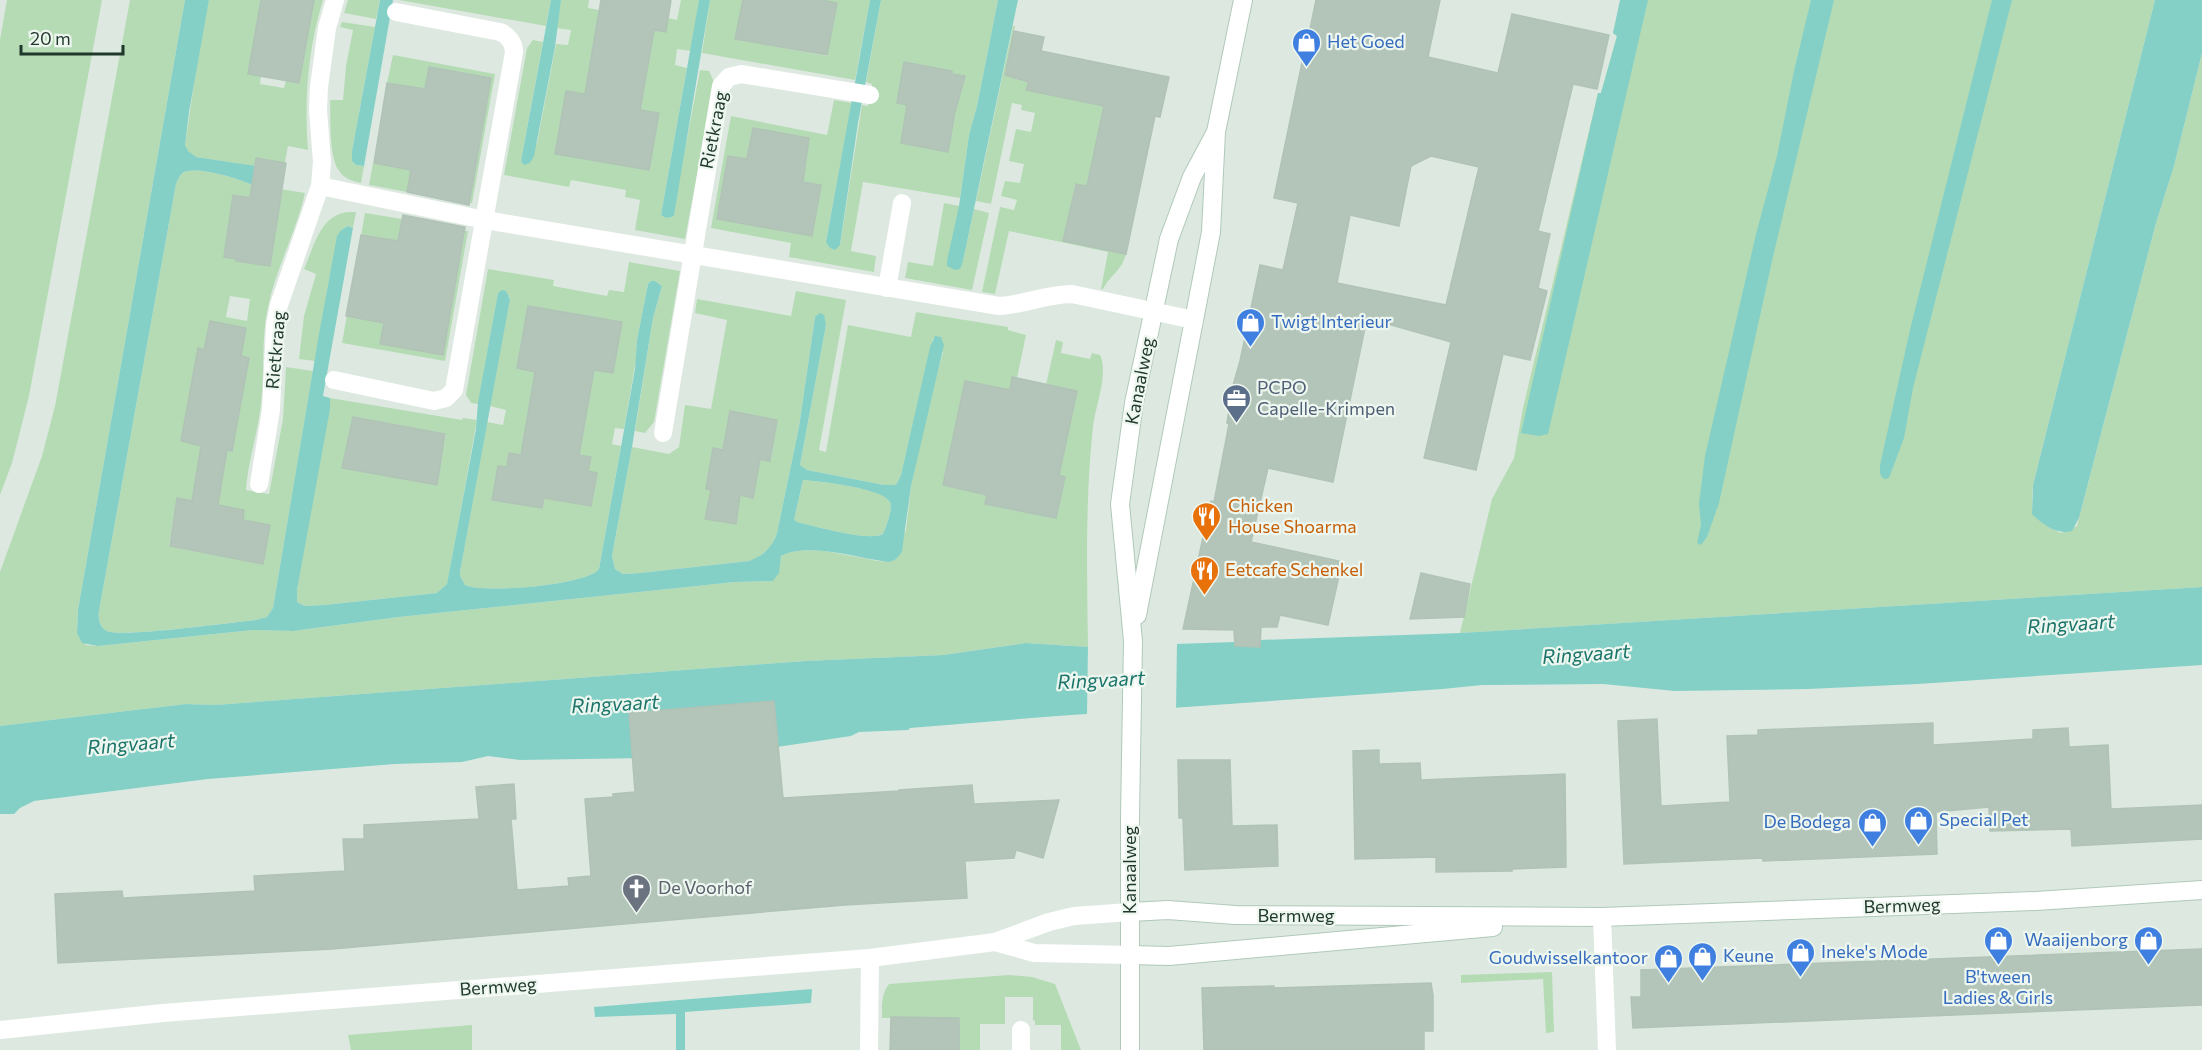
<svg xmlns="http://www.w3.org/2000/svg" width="2202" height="1050" font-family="Commissioner,sans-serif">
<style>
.green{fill:#b5dbb5;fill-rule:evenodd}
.water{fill:#84d0c7;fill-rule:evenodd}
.pier{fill:#dde9e0}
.building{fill:#b3c4b9;stroke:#b0c3b6;stroke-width:1.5;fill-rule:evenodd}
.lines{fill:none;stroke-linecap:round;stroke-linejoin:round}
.secondary-casing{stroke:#b0c9b9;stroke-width:20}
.street{stroke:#fff;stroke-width:18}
.secondary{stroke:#fff;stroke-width:18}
.labels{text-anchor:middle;stroke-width:4.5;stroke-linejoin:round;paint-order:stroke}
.shop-label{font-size:18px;fill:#366cbe;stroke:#edf6ef;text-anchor:start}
.street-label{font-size:18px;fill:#1f382b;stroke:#edf6ef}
.service-label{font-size:18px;fill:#4e5e75;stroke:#edf6ef;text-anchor:start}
.food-label{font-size:18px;fill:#c56008;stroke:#edf6ef;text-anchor:start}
.worship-label{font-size:18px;fill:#5b616d;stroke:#edf6ef;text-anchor:start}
.water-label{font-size:20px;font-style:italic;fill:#1a746a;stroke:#edf6ef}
</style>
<rect width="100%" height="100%" fill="#dde9e0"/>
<g class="green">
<polygon points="7,0 102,0 29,396 12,463 0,495 0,40"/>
<path d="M130,0H185L78,610L77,633L86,645L98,646L253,630L293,631L399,617L572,599L735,582L773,581L778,573L781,556C806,544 838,554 864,558C873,560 883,563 892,561L906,530L911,486L928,405L943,352L933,338L901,475L896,485H884L807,470L800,465L826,325L815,317L799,427L777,533L771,547L756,559L749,561L640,573L623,574L615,569L612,556L632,447L669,454L679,447L685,405L711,409L727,320L695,313L697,299L791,316L796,291L846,300L819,450L826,452L848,325L911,337L916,312L1008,327V330L1026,335L1017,378H1012L1010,390L965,381L987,495L986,504L1056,518L1065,477L1059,475L1046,385L1056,340L1063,342L1061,353L1090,359L1092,353L1100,355C1109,373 1095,407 1093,427C1085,500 1087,574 1088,647L1026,643L943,655L805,661L215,705L186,704L0,726V572L42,456L55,406ZM730,412L777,420L771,460L760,459L753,497L740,495L736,524L706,519L711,490L706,489L713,448L723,450Z"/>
<path d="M209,0H261L248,74L261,75L260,84L284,88L286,80L299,83L314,0H323C308,49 304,99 308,150L288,146L280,189L305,193C296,233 276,268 268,307C261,339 265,371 261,404C258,433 248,461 246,490L269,494L283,419L286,367L313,371L273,608L267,617L257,620C235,622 119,638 107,631C99,627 98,618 99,611L176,184C179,178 180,172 188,171C202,168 237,178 250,184H257L261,167L196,157L188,152L185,145L198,56ZM234,195L256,199L261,263L224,257ZM230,296L250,299L247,321L226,317ZM198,349L248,358L232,450H227L223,477L197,472L202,444L181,441ZM177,498L244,510L241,520L263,564L169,546Z"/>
<polygon points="348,0 380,0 376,19 344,13"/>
<polygon points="399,0 551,0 546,26"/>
<path d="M561,0H589L588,8L626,15L625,25L665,32L668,18L677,20L681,0H699L691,51L677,49L675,65L687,68L661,215L666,218L672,217L700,70L709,71L714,82L685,239L635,230L640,200L625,197L626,190L571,180L569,187L504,175L527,48L533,40L543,42L521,161L537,143L556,44L568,45L571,30L556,28ZM566,91L630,102V109L659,114L649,170L555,153Z"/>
<polygon points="710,0 743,0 735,39 827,56 828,51 821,0 870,0 855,80 702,53"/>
<path d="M881,0H998L977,106L969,135L960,198L863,182L851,251L876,256L874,272L789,257L791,243L711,228L731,116L827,135L834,100L852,103L826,241L840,245L862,105L868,106L872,84L866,82ZM905,62L952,71L956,111L948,152L901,143L907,105L897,103ZM729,156L793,168L791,180L821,185L811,236L717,219Z"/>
<path d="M1621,0H2155L2033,485C2030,514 2033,521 2061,533L2077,526L2156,223L2174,166L2202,53V587L1460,633L1492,499L1514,458L1523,408L1598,93H1601L1617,36L1613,33Z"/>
<path d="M342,22L375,27L352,151V161L356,165L364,166L361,183C353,181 345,179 340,172C328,158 331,118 330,100H343L346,66L353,30L340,27Z"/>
<path d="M1013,26H1015L1005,75L1029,82L1027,90L1155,116L1154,121L1104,110L1088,186L1075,184L1064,241L1126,254C1121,272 1111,274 1103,289H1101L1108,252L1009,231L995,294L982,292L1000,207L1014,210L1017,200L1001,196L1005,181L1020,183L1024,164L1009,161L1016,129L1031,132L1035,113L1021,110L1022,105L1012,103L991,204L976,201Z"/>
<polygon points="393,55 495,74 472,203 470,203 491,78 429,67 407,192 369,185 373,163 388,165 392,145 377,143 384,102 399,104 402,85 387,83"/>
<polygon points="944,203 959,206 963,261 974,209 989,213 972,290 905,278 908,262 933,266"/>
<path d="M349,212H356L353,228L348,226L341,230L329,280L315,361L299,359L304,316L316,274L304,269C314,247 320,214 349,212Z"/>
<polygon points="365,213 402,219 380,344 443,354 465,231 468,231 445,361 342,343"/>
<path d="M629,262L680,271L654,422L645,433L635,431L653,318L662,286L655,281H651L648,284L637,340L636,360L624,429L615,428L612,444L621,446L599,569C588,585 483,594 465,585L460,576V572L487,422L503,425L506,410L490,406L510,297L498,293L478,404L471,403L466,395L488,269L554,280L553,286L607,296L609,290L624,292ZM528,306L622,322L551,362L547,374L517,368ZM590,458L588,471L597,473L591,506L544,498L541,508L492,499L499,466L507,467Z"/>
<path d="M330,398L462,420L463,418L477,420L449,575L447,584L437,593L324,605L305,606L297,602V590ZM354,417L446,434L437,485Z"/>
<path d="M803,480C818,481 884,488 890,502C893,510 886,526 883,534C869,542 814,526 796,522L794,520Z"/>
<polygon points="1552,972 1554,1032 1546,1033 1543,979 1461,983 1461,975"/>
<path d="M1009,975L1032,977L1055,984L1081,1050H1061V1025H1035V1021L1033,1020V997H1005V1024H980V1050H959V1018H882C882,1005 881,995 889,984Z"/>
<polygon points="472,1025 472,1050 351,1050 348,1035"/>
</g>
<g class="water">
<path d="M185,0H209L189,112L185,145L188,151L196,157L262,167L257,184H250C237,178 202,168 188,171C180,172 179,178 176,184L99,611C98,618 99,627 107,631C119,638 235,622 256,620L267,617L273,608L319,334L337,236L341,230L348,226L353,228L323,396L330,398V409L297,590V602L305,606L324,605L437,593L447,584L476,429L478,402L498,293L502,290L506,291L510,299L460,572V576L465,585C483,594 588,585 599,569L635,369L637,340L648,284L651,281H655L662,286L653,318L632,447L612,556L615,569L623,574L640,573L749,561C763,556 772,548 777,533L799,427L815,317L820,313L824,315L826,325L800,465L807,470L884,485H896L901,475L930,347L935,336L941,337L944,345L911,486L902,551C899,557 895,561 888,562C856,558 810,542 781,556L779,573L773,581L735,582L572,599L399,617L293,631L253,630L98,646L82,643L77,633L78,610ZM803,480C818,481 883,488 890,502C893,510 886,526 883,534C869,542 814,526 797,522L794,520Z"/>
<polygon points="380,0 393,0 364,166 356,165 352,161 352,151"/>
<polygon points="551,0 561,0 555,47 534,156 530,163 524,165 521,161"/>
<polygon points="699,0 710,0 674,215 672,217 666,218 661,215"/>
<polygon points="870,0 881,0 858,123 840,245 835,250 830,248 826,242"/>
<polygon points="998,0 1018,0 963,261 960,269 955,270 947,266 947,261 959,206 969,135 977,106"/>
<polygon points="1620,0 1648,0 1548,434 1539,436 1521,433 1598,93 1601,93 1617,36 1613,33"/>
<polygon points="1811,0 1834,0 1772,261 1719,503 1707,537 1701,545 1697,543 1701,525 1699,504 1705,456 1756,234 1777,156 1794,71"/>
<path d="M1992,0H2012L1913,388L1904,438L1889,478L1885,479C1879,476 1880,472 1880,465L1910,330Z"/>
<path d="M2155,0H2202V53L2174,166L2156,223L2079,518L2072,531C2057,535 2043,525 2032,514L2033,485Z"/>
<polygon points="2202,587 2202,665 1918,684 1808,689 1675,691 1603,684 1482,685 1443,689 1057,716 910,728 908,730 859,732 851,736 709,757 520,760 488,756 462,762 395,764 208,779 34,801 20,808 14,814 0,814 0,726 186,704 215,705 805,661 943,655 1026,643 1088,647 1234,642 1235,646 1260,647 1260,640 1460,633"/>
<polygon points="812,989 811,1003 685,1012 685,1050 676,1050 676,1014 595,1017 594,1007"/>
</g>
<polygon class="pier" points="1177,641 1176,710 1087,717 1088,644"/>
<g class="building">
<polygon points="261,0 314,0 299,83 248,74"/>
<polygon points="601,0 671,0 666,32 654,30 640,110 659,113 649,170 555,154 566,91 585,94"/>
<polygon points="743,0 821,0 837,3 827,55 735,39"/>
<path d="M1316,0H1440L1428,57L1498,73L1512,14L1609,35L1597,89L1573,84L1538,231L1550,234L1538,288L1547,291L1530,360L1503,354L1476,470L1424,458L1451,342L1367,318L1333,482L1268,468L1251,542L1339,561L1336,576H1339L1328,625L1280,615L1277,627H1261L1260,647L1235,646L1234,630L1183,629L1211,501L1214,502L1229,424L1227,423L1232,389L1240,361L1260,265L1283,270L1298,203L1274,198L1304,53L1300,43L1309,34ZM1431,156L1479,167L1446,305L1337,283L1350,215L1399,226L1411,166Z"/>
<polygon points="1014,31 1044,37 1041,51 1169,77 1160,117 1155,116 1126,254 1063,241 1076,184 1087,186 1104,106 1026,90 1029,82 1005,75"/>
<polygon points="904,62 952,71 952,74 965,76 955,112 948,152 901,143 907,105 897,103"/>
<polygon points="429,67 491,78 469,205 407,192 411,170 374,163 387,83 425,89"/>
<polygon points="753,128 809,138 803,182 821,185 812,236 717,219 728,156 747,159"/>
<polygon points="256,158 286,163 270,266 236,261 237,259 224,257 233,195 250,198"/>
<polygon points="403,215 465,227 443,355 380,344 384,323 346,316 361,235 398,241"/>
<polygon points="528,306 622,322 613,373 594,370 579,455 591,457 588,471 597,473 591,506 544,498 542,508 492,500 498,466 507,467 509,453 521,455 535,372 517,368"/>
<polygon points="210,321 246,328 241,356 249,358 232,451 227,450 218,505 244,510 243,520 270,525 263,564 170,546 177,498 192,501 201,446 181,441 198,348 204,350"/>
<polygon points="1012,377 1077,391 1059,475 1065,477 1056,518 985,504 987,495 943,485 965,381 1010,390"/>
<polygon points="730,411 777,420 770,461 760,459 753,498 740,495 736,524 705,519 711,490 706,489 713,448 723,450"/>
<polygon points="353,417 445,434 437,485 342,468"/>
<polygon points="1421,573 1470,584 1464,617 1410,619"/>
<polygon points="774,701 783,798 899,791 899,790 972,785 974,804 1059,800 1043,858 1016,850 1014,858 965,861 967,898 845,905 332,949 58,963 55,894 122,891 123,898 255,891 254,876 345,871 343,839 364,839 364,825 479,819 476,787 514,784 516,819 511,819 517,890 569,886 568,878 591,876 585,799 613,797 613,794 635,792 629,713"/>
<polygon points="1657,719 1661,806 1730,802 1727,736 1758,735 1758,730 1933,723 1933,745 2033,739 2033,730 2068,728 2069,747 2108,745 2111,809 2202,805 2202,839 2072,846 2071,829 1990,831 1989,807 1936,812 1937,854 1763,861 1763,858 1624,864 1618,721"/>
<polygon points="1379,750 1379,764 1420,763 1421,780 1565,774 1566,867 1512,869 1512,871 1436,872 1436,857 1355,859 1353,751"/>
<polygon points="1178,760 1230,760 1232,826 1277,825 1278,866 1185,870 1183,818 1179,818"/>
<polygon points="2202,949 2202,1005 1633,1028 1631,997 1641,997 1641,970"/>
<polygon points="1431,983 1433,995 1433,1031 1424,1031 1424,1050 1204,1050 1202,988 1274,986 1274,988"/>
<polygon points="891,1017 959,1018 959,1050 890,1050"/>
</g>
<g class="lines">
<defs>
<g id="secondary">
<polyline points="1137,615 1211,232 1216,132 1243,0"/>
<polyline points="1130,912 1168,910 1235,915 1602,917 2036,901 2202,890"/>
<polyline points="1131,955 1169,956 1493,927"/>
<polyline points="1130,1050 1130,817 1133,641 1120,504 1134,403 1169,239 1192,177 1216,132"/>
</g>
</defs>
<use href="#secondary" class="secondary-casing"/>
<g class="street">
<path d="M320,186L485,220L999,306C1023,305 1047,294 1072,294L1194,320"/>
<polyline points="887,288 902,203"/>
<path d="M334,380L434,401L446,398L454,390L514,52C514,43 508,35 500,32L396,12"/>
<polyline points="663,433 721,86 729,77 741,74 870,95"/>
<polyline points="259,484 271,410 275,324 279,305 320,186 322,162 318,110 319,87 327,28 335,0"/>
<polyline points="1602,917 1607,1050"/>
<polyline points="995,942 1034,953 1131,955"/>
<polyline points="0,1030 163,1013 870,958 995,942 1049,922 1074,916 1130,912"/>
<polyline points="869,1050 870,958"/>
<polyline points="1021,1050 1021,1030"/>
</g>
<use href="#secondary" class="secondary"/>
</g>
<defs>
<symbol id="shop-pin" viewBox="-11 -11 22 30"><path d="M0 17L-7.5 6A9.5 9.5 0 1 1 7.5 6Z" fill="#3f7fe0" stroke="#edf6ef"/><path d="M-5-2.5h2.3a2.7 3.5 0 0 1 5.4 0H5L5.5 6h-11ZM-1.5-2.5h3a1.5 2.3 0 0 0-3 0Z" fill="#fff"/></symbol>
<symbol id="office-pin" viewBox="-11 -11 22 30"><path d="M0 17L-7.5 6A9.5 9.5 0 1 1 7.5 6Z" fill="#5c6f8a" stroke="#edf6ef"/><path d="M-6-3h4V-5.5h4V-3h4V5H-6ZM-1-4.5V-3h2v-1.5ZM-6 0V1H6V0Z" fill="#fff"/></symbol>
<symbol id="restaurant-pin" viewBox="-11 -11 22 30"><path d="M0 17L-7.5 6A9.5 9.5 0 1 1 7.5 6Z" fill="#e8710a" stroke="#edf6ef"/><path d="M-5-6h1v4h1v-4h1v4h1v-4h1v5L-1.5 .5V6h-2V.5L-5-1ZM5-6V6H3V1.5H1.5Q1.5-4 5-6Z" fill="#fff"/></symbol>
<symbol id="church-pin" viewBox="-11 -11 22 30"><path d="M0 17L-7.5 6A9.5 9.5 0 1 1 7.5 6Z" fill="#6b7280" stroke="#edf6ef"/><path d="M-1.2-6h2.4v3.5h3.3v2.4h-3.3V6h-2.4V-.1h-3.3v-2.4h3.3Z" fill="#fff"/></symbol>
</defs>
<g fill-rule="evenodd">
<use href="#shop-pin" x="1290" y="26" width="33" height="45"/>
<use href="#shop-pin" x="1234" y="306" width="33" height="45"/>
<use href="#office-pin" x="1220" y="382" width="33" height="45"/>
<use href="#restaurant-pin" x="1190" y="500" width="33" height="45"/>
<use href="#restaurant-pin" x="1188" y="554" width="33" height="45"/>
<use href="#shop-pin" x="1902" y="804" width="33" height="45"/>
<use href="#shop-pin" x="1856" y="806" width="33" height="45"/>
<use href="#church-pin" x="620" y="872" width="33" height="45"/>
<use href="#shop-pin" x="1982" y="924" width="33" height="45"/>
<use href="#shop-pin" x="2132" y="924" width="33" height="45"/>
<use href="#shop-pin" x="1784" y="936" width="33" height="45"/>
<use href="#shop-pin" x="1686" y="940" width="33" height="45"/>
<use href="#shop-pin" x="1652" y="942" width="33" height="45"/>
</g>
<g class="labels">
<g class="shop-label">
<text x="1327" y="48">Het Goed</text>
<text x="1271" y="328">Twigt Interieur</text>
<text x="1939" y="826">Special Pet</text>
<text x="1851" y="828" text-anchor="end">De Bodega</text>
<text x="2128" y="946" text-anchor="end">Waaijenborg</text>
<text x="1821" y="958">Ineke's Mode</text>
<text x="1723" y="962">Keune</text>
<text x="1648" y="964" text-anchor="end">Goudwisselkantoor</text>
<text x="1998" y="983" text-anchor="middle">B'tween<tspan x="1998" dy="21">Ladies &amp; Girls</tspan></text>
</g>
<g class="street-label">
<text transform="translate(714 130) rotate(-79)" y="6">Rietkraag</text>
<text transform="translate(276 350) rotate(-85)" y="6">Rietkraag</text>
<text transform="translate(1140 381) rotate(-79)" y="6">Kanaalweg</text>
<text transform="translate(1130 870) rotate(-90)" y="6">Kanaalweg</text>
<text transform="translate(1902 906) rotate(-2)" y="6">Bermweg</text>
<text x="1296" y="922">Bermweg</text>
<text transform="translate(498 987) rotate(-4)" y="6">Bermweg</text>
</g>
<g class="service-label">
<text x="1257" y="394">PCPO<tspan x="1257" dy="21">Capelle-Krimpen</tspan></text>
</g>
<g class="food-label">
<text x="1228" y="512">Chicken<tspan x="1228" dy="21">House Shoarma</tspan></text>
<text x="1225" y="576">Eetcafe Schenkel</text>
</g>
<g class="worship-label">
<text x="658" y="894">De Voorhof</text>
</g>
<g class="water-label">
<text transform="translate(2071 624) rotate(-4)" y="7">Ringvaart</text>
<text transform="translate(1586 654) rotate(-4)" y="7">Ringvaart</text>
<text transform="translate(1101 680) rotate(-3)" y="7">Ringvaart</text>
<text transform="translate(615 704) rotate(-3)" y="7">Ringvaart</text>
<text transform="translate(131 744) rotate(-5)" y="7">Ringvaart</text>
</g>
</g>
<path d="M21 45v9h102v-9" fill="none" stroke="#1f382b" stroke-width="3"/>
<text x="30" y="45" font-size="18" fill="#1f382b" stroke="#edf6ef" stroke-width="4.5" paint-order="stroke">20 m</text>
</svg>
